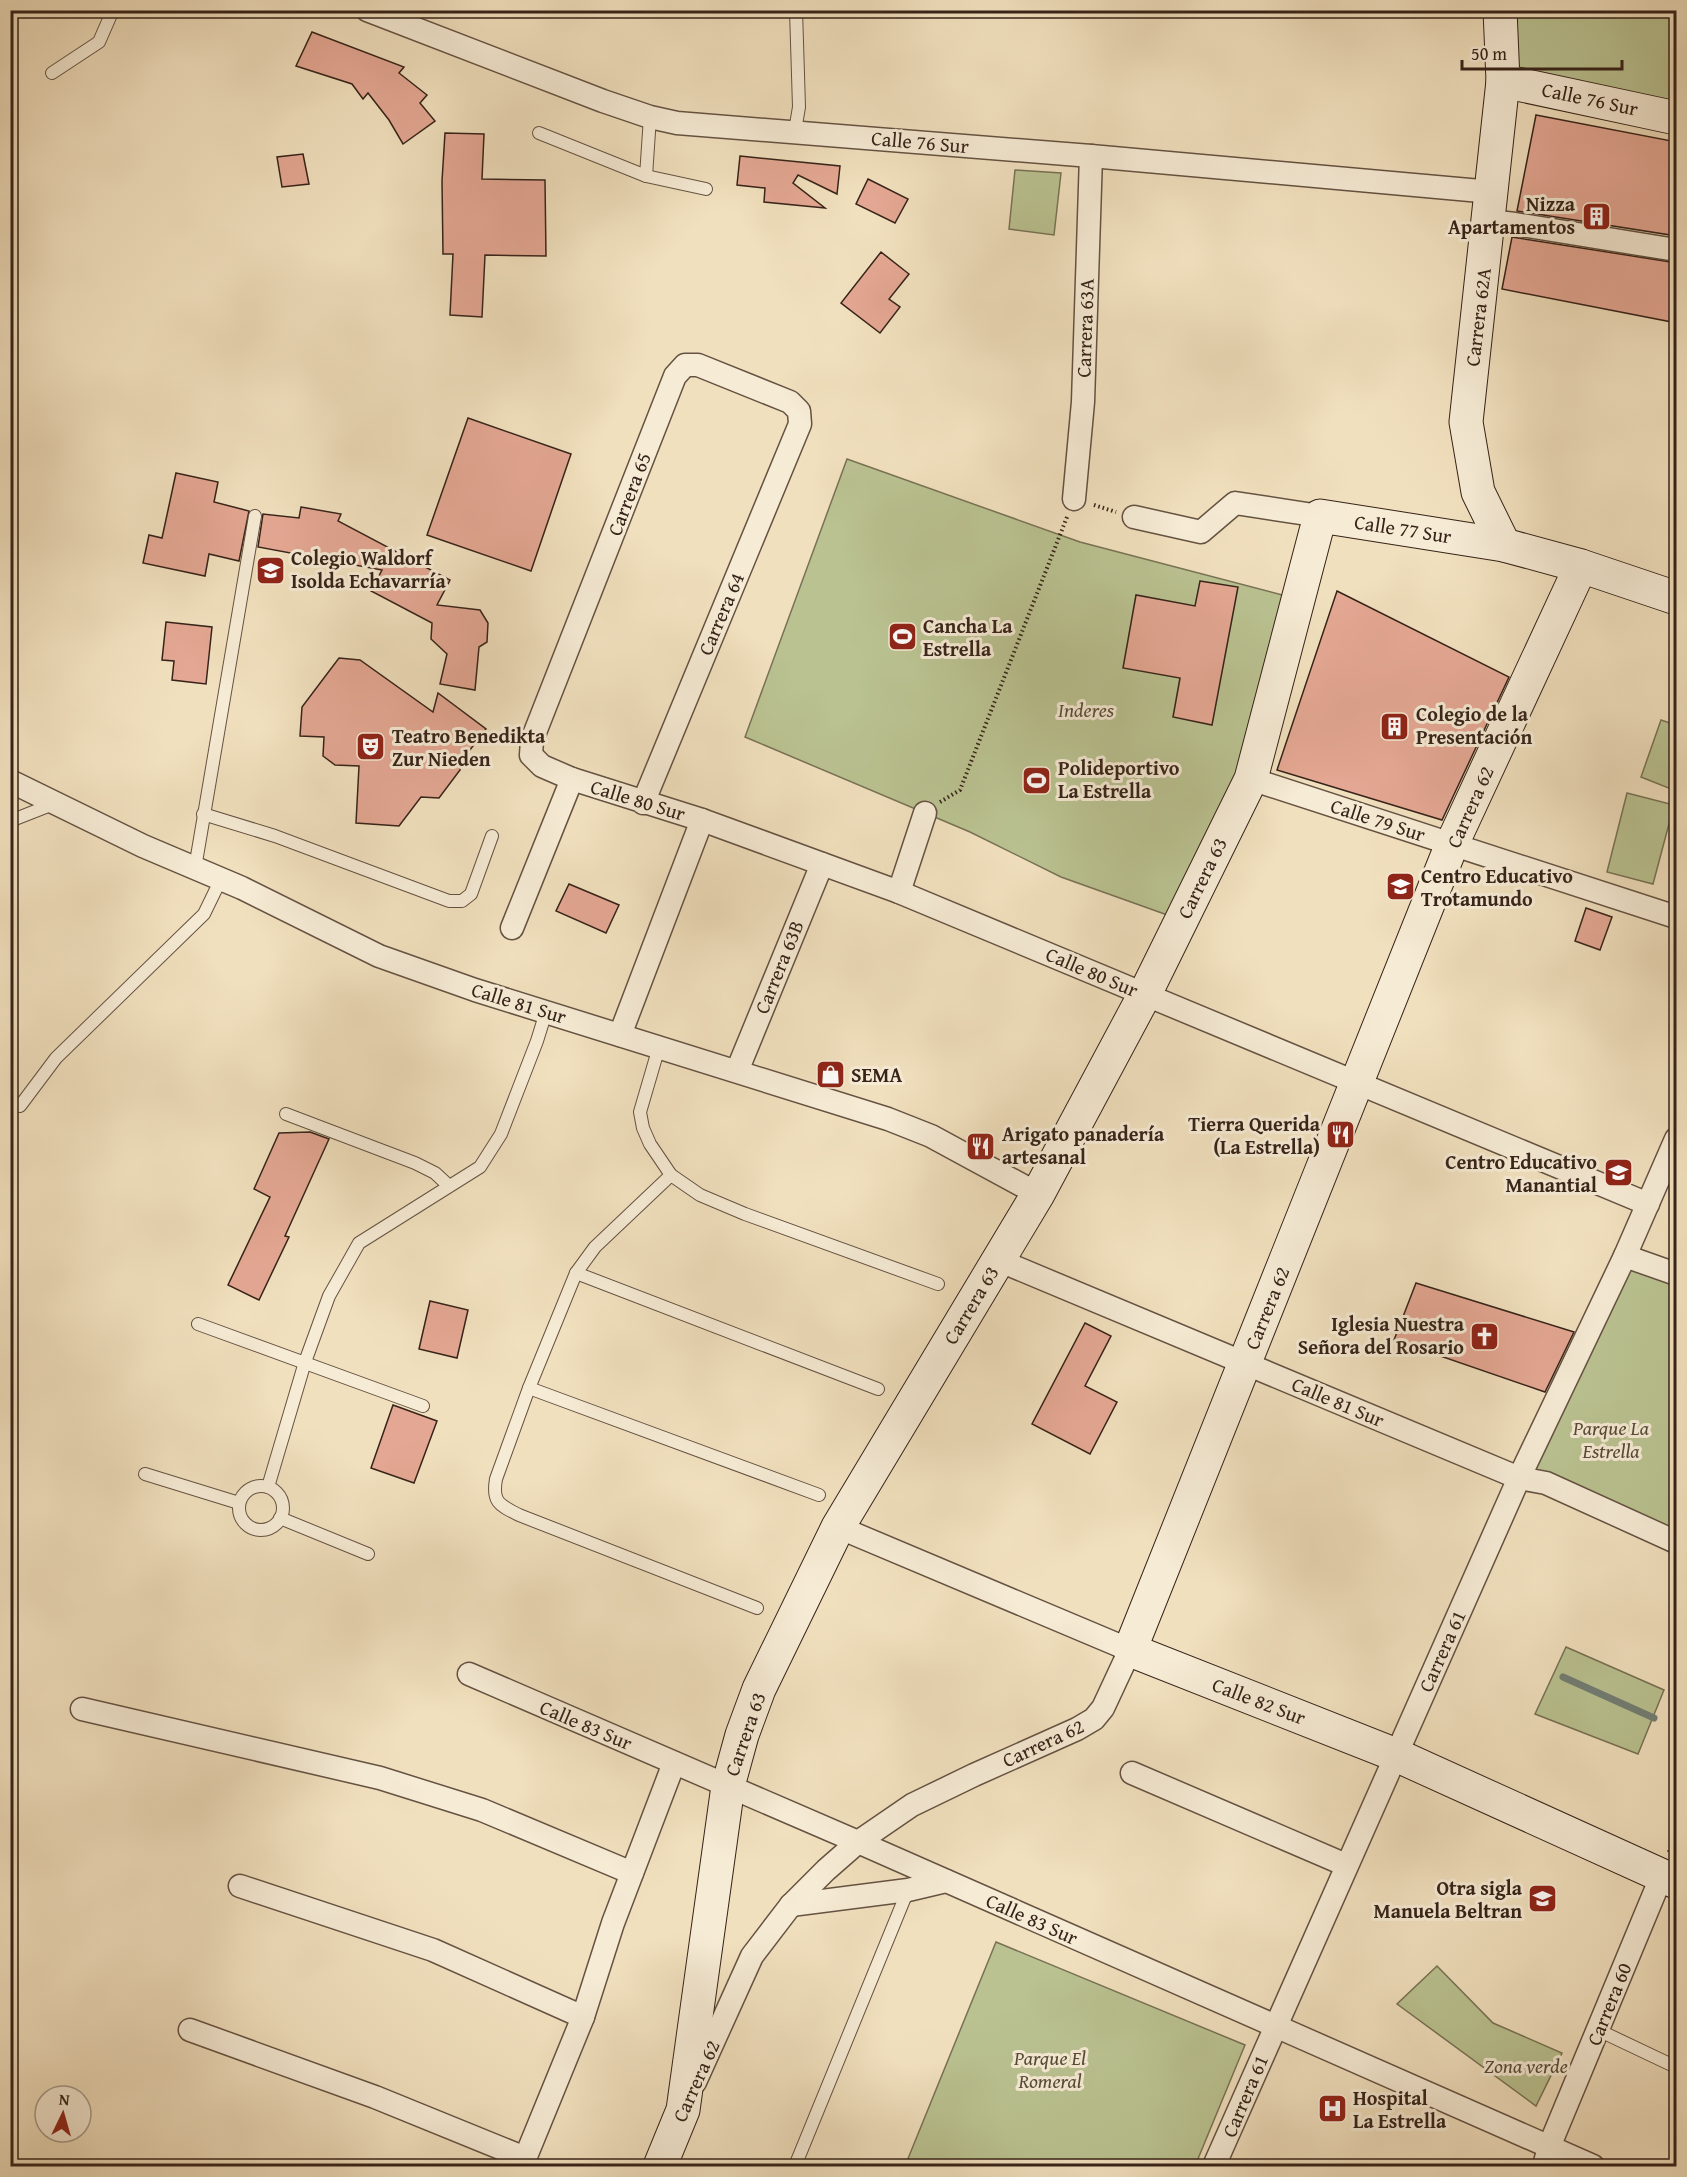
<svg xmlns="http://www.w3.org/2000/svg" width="1687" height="2177" font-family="'Gentium Book Plus',serif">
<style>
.green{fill:#bac291;stroke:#787255;stroke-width:1.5}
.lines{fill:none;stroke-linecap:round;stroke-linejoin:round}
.stream{stroke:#737f75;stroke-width:7}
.building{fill:#e4a793;stroke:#362319;stroke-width:1.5}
.lane-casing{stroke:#655242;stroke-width:14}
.street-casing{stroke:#655242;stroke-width:25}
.secondary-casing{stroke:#362319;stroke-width:35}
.path{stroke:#362319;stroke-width:4;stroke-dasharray:1.5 3;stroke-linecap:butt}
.lane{stroke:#f6ebd5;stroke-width:12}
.street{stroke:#f6ebd5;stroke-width:22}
.secondary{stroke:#f6ebd5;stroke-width:33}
.labels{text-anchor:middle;stroke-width:6;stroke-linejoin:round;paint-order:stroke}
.street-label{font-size:20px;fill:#362319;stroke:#f6ebd5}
.poi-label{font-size:20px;font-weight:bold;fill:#362319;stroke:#f6ebd5;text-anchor:start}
.park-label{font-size:20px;font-style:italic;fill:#574b37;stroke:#f6ebd5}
</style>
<rect width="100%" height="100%" fill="#f1e0be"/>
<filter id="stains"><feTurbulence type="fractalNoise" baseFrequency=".00333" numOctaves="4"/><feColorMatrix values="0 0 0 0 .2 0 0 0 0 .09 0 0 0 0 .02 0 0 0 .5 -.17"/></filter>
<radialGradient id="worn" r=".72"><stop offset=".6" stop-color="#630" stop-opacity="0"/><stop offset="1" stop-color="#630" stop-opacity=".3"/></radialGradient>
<g class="green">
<polygon points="1500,11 1676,11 1676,117 1503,81"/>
<polygon points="1015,170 1061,173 1054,235 1009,229"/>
<polygon points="847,459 1080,542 1290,597 1236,774 1173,917 1061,877 970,832 745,737"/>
<polygon points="1661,720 1676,725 1676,791 1641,777"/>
<polygon points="1627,793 1674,805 1653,884 1607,872"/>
<polygon points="1625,1256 1676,1274 1676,1542 1519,1478"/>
<polygon points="1566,1647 1664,1690 1638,1754 1535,1714"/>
<polygon points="996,1942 1245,2045 1195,2166 905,2166"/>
<polygon points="1437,1966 1493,2023 1562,2053 1536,2106 1397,2004"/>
</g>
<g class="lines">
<polyline class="stream" points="1563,1677 1654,1718"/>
</g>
<g class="building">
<polygon points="312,32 404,67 399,73 427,95 420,103 435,121 403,144 389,120 368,93 363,99 352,84 296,66"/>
<polygon points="1536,115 1677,142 1677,236 1517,211"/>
<polygon points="445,133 484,134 482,179 545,180 546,256 485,255 482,317 450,315 453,254 443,254 442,181"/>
<polygon points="303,154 309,184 282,187 277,157"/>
<polygon points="740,156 840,166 837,194 798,175 793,183 825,208 764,202 765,188 737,185"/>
<polygon points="868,179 908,199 895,223 856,204"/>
<polygon points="1512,237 1677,263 1677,323 1502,289"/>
<polygon points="881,252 909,274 889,299 900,307 880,333 841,303"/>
<polygon points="468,418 571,454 531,571 427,535"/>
<polygon points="176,473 218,482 214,502 249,511 239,561 209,554 205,576 143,563 149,535 162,538"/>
<polygon points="301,507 341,514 338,521 450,580 437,605 480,610 488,623 487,642 479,647 475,690 440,684 447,654 431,639 432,623 371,591 382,570 258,547 263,514 299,518"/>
<polygon points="1200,581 1238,587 1212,725 1173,717 1180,678 1123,668 1136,595 1195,606"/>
<polygon points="1337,591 1509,677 1442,820 1277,770"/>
<polygon points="166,622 212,627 206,684 172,680 174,661 162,660"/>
<polygon points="339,658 360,660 433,712 438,693 486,729 460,763 460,770 439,798 421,797 399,826 356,823 359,766 335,765 323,756 324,737 300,736 302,707"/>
<polygon points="569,884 619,905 606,933 556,911"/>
<polygon points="1586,908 1612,917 1600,950 1575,941"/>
<polygon points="310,1132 329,1139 285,1236 289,1237 259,1300 228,1285 270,1197 254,1189 279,1133"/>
<polygon points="1416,1283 1574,1332 1545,1392 1394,1340"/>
<polygon points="430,1301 468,1310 457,1358 419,1349"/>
<polygon points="1085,1323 1111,1336 1085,1386 1117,1402 1090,1454 1032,1424"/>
<polygon points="393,1405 437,1421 414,1483 371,1468"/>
</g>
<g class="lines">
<defs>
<g id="lane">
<polyline points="52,73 99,42 113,10"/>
<polyline points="795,131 799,107 796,10"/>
<polyline points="539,133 646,176 650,117"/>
<polyline points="646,176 706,189"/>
<polyline points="203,814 275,836 449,901 462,901 471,894 492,836"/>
<polyline points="10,821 56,803"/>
<polyline points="195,868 255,516"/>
<polyline points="659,1047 640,1112 643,1128 650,1144 671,1175 700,1195 745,1214 938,1284"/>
<polyline points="20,1106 56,1058 204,914 221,879"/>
<polyline points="286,1114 415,1163 435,1173 449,1186"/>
<path d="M671,1175L595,1247L576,1273L529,1388L496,1479C492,1502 499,1505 519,1515L757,1608"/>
<polyline points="576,1273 878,1389"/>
<polyline points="198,1324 423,1406"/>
<polyline points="529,1388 819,1495"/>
<polyline points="145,1474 239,1503"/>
<circle cx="261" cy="1508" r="22"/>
<polyline points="268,1487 305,1362 329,1296 359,1243 480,1167 501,1134 537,1041 546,1012"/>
<polyline points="280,1518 368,1554"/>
<polyline points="1598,2030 1676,2067"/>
<polyline points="795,2166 908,1890"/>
</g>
<g id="street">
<polyline points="367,10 603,101 650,117 677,123 1091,156 1492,192"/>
<polyline points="1489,221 1515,224 1676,250"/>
<polyline points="1074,499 1083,402 1091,156"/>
<polyline points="1134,517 1201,532 1235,503 1320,516"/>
<polyline points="1251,779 1676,917"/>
<polyline points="10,781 143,846 242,888 379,956 475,990 888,1119 931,1136 1038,1194"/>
<polyline points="643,803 800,424 799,411 790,402 698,365 685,365 675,376 532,740 531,755 542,766 572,779 702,820 899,892 1648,1204"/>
<polyline points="899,892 925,813"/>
<polyline points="512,928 572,779"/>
<polyline points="620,1035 702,820"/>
<polyline points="737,1071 822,864"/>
<polyline points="1625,1256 1676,1274"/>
<polyline points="998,1260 1519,1478 1546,1483 1676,1542"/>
<polyline points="469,1674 858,1842 1593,2166"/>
<polyline points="82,1709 380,1778 482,1810 632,1873"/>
<polyline points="1132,1773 1346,1865"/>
<polyline points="240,1886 433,1950 583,2017"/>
<polyline points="791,1905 908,1890 946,1881"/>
<polyline points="190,2030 375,2097 525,2158"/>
<polyline points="695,2082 752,1956 791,1905 826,1870 858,1842 912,1805 974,1775 1077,1729 1094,1719 1103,1708 1130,1650 838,1527"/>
<polyline points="522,2166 583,2017 613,1923 674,1763"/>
<polyline points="1214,2166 1519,1478 1625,1256 1676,1139"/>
<polyline points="1544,2166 1549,2147 1662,1875"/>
</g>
<g id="secondary">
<polyline points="1500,10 1503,81 1466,422 1478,492 1504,545"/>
<polyline points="1503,81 1676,118"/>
<polyline points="1581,566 1452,844 1130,1650 1396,1755 1676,1882"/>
<polyline points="660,2166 683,2110 728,1786 742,1735 759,1689 838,1527 1038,1194 1145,994 1251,779 1320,516 1504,545 1581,566 1676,598"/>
</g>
</defs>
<use href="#lane" class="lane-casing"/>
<use href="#street" class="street-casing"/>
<use href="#secondary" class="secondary-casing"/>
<g class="path">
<polyline points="1094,505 1116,512"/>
<polyline points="940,802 960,790 1067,517"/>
<polyline points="1669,1852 1676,1830"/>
</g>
<use href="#lane" class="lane"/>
<use href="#street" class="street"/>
<use href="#secondary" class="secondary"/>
</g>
<defs>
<symbol id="building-square" viewBox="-11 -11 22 22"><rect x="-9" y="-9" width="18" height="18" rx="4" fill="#8f2418" stroke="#f6ebd5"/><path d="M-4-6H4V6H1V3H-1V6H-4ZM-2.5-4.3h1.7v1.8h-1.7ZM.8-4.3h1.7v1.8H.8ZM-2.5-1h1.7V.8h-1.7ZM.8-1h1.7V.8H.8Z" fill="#fff"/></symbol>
<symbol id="school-square" viewBox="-11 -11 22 22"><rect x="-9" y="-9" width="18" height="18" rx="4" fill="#8f2418" stroke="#f6ebd5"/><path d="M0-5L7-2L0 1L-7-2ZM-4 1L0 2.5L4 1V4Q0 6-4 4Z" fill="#fff"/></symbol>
<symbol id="stadium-square" viewBox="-11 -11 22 22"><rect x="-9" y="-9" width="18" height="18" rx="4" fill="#8f2418" stroke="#f6ebd5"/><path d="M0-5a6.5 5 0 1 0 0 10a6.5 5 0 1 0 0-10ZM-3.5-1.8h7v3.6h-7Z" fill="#fff"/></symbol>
<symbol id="theatre-square" viewBox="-11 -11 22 22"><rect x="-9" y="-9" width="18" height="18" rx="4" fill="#8f2418" stroke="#f6ebd5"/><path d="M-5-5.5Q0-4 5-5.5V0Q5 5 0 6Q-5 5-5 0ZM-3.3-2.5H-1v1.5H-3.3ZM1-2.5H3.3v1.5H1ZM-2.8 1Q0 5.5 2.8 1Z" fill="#fff"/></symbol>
<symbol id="shop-square" viewBox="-11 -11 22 22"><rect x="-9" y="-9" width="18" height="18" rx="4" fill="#8f2418" stroke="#f6ebd5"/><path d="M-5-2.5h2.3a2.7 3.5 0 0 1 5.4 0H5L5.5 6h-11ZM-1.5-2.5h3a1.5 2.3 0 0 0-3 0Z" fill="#fff"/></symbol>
<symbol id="restaurant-square" viewBox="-11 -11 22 22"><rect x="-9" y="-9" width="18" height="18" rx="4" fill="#8f2418" stroke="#f6ebd5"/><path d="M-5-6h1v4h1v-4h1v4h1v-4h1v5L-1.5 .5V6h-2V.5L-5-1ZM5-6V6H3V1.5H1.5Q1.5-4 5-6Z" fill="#fff"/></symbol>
<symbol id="church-square" viewBox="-11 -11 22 22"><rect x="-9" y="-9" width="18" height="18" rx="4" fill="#8f2418" stroke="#f6ebd5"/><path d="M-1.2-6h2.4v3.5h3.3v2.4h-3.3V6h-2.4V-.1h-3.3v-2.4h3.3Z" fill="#fff"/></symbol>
<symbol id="hospital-square" viewBox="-11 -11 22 22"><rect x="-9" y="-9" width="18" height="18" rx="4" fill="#8f2418" stroke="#f6ebd5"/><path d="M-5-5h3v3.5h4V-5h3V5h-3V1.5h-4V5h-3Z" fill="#fff"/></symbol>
</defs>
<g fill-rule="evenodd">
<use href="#building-square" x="1580" y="200" width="33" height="33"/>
<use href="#school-square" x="254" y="554" width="33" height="33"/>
<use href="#stadium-square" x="886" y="620" width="33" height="33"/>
<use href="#building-square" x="1378" y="710" width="33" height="33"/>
<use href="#theatre-square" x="354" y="730" width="33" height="33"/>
<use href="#stadium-square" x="1020" y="764" width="33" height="33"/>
<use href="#school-square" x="1384" y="870" width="33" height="33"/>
<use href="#shop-square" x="814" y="1058" width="33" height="33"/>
<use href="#restaurant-square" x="1324" y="1118" width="33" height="33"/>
<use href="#restaurant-square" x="964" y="1130" width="33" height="33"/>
<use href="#school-square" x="1602" y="1156" width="33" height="33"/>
<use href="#church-square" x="1468" y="1320" width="33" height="33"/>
<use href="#school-square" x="1526" y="1882" width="33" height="33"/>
<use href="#hospital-square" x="1316" y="2092" width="33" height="33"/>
</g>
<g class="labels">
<g class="street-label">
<text transform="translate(1590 99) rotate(12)" y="7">Calle 76 Sur</text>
<text transform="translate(920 142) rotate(5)" y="7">Calle 76 Sur</text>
<text transform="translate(1478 317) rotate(-83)" y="7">Carrera 62A</text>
<text transform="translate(1085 328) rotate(-88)" y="7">Carrera 63A</text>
<text transform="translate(629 494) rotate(-69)" y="7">Carrera 65</text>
<text transform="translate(1403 529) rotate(9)" y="7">Calle 77 Sur</text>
<text transform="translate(721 614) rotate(-67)" y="7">Carrera 64</text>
<text transform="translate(638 800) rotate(17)" y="7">Calle 80 Sur</text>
<text transform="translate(1470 807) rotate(-66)" y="7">Carrera 62</text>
<text transform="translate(1378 820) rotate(18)" y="7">Calle 79 Sur</text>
<text transform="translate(1202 878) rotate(-64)" y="7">Carrera 63</text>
<text transform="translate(779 967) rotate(-68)" y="7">Carrera 63B</text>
<text transform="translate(1092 972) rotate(23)" y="7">Calle 80 Sur</text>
<text transform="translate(519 1003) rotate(17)" y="7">Calle 81 Sur</text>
<text transform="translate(971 1305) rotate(-59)" y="7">Carrera 63</text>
<text transform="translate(1267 1308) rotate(-68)" y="7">Carrera 62</text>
<text transform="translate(1338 1402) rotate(23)" y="7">Calle 81 Sur</text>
<text transform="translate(1442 1651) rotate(-66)" y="7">Carrera 61</text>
<text transform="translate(1259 1701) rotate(21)" y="7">Calle 82 Sur</text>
<text transform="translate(586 1725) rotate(23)" y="7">Calle 83 Sur</text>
<text transform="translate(745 1734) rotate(-71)" y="7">Carrera 63</text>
<text transform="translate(1043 1743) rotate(-25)" y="7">Carrera 62</text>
<text transform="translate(1032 1919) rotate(24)" y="7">Calle 83 Sur</text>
<text transform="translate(1609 2004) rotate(-68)" y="7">Carrera 60</text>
<text transform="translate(696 2081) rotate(-66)" y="7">Carrera 62</text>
<text transform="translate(1245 2096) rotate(-67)" y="7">Carrera 61</text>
</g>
<g class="poi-label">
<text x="1575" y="211" text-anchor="end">Nizza<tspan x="1575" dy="23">Apartamentos</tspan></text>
<text x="291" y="565">Colegio Waldorf<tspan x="291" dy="23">Isolda Echavarría</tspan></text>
<text x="923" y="633">Cancha La<tspan x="923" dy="23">Estrella</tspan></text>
<text x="1416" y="721">Colegio de la<tspan x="1416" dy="23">Presentación</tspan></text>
<text x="392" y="743">Teatro Benedikta<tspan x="392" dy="23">Zur Nieden</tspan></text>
<text x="1058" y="775">Polideportivo<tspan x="1058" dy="23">La Estrella</tspan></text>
<text x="1421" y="883">Centro Educativo<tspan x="1421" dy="23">Trotamundo</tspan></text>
<text x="851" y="1082">SEMA</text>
<text x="1320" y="1131" text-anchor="end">Tierra Querida<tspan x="1320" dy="23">(La Estrella)</tspan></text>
<text x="1002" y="1141">Arigato panadería<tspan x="1002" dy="23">artesanal</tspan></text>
<text x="1597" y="1169" text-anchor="end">Centro Educativo<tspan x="1597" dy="23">Manantial</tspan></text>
<text x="1464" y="1331" text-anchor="end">Iglesia Nuestra<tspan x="1464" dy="23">Señora del Rosario</tspan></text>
<text x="1522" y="1895" text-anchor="end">Otra sigla<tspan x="1522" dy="23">Manuela Beltran</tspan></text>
<text x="1353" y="2105">Hospital<tspan x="1353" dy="23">La Estrella</tspan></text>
</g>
<g class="park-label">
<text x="1086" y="717">Inderes</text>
<text x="1611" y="1435">Parque La<tspan x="1611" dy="23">Estrella</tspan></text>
<text x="1050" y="2065">Parque El<tspan x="1050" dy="23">Romeral</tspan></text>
<text x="1526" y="2073">Zona verde</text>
</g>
</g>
<rect width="1687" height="2177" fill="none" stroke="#f1e0be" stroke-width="36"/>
<rect x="12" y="12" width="1663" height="2153" fill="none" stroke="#362319" stroke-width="3"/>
<rect x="18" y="18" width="1651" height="2141" fill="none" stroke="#362319" stroke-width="1.5"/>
<g transform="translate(63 2114) rotate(5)"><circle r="28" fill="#f6ebd5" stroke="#a99b8a" stroke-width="1.5"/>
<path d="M0-4.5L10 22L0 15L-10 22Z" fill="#8f2418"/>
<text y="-9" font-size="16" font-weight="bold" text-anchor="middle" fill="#362319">N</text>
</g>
<path d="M1462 60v9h160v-9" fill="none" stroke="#362319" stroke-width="3"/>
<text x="1471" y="60" font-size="18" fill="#362319" stroke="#f6ebd5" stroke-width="4.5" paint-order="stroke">50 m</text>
<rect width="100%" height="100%" filter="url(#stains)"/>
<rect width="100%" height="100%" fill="url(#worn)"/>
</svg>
